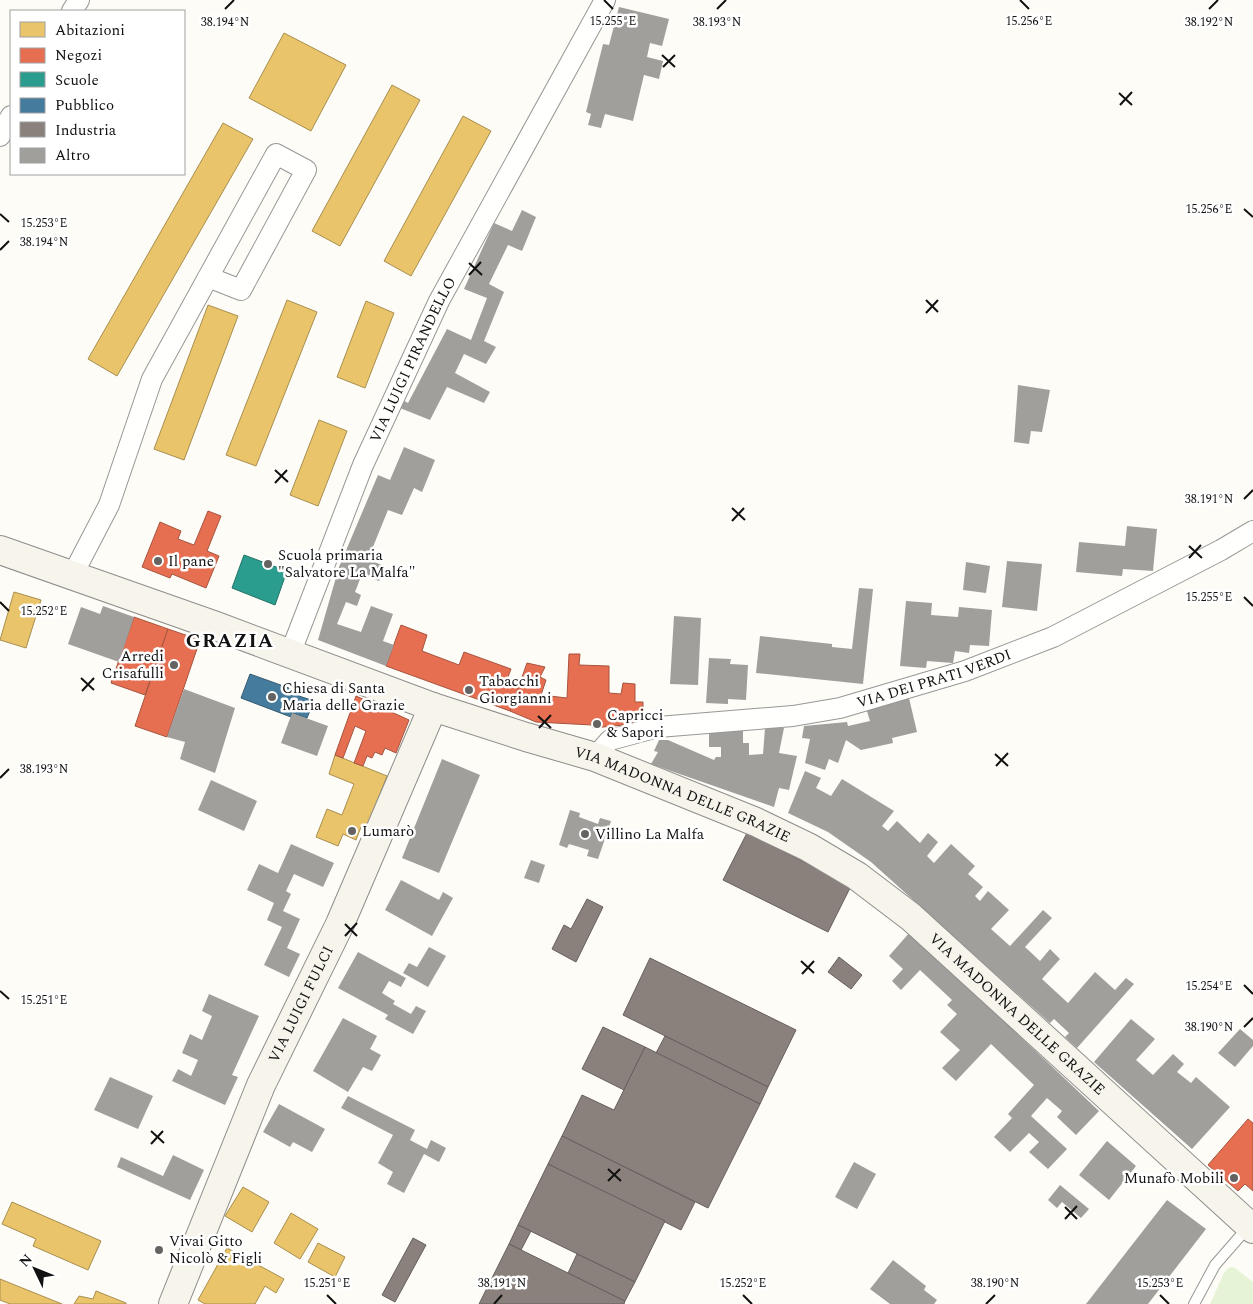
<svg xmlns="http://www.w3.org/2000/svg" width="1253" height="1304" font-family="Spectral,serif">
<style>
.green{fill:#e7f3d7}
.homes{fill:#e9c46a;stroke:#a88e4f}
.shops{fill:#e76f51;stroke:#a7533e}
.schools{fill:#2a9d8f;stroke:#227369}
.public{fill:#457b9d;stroke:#355b73}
.industry{fill:#8a817c;stroke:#665f5c}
.building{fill:#a19f9c}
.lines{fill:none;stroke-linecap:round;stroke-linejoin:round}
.lane-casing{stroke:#979795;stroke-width:12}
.street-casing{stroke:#979795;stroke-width:22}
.secondary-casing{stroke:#8e8d8b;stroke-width:30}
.lane{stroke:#fffffe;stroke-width:10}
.street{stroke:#fffffe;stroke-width:20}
.secondary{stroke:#f6f4eb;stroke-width:28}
.ticks{fill:none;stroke:#111;stroke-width:2}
.poi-dot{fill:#646362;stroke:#fff;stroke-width:2}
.labels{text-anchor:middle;stroke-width:5;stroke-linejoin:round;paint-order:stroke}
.street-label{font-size:15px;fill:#111;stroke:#fff}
.poi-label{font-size:15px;fill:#111;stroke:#fff;text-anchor:start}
.district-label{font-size:20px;font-weight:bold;letter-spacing:1px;fill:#111;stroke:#fff}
.ticks-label{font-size:12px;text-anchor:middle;fill:#111;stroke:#fff;stroke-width:5;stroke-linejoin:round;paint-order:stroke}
</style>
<rect width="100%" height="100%" fill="#fdfcf7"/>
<polygon class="green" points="1231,1267 1235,1268 1253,1282 1253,1304 1210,1304 1224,1273 1227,1269"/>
<g class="homes">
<polygon points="284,33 346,65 311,131 249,98"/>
<polygon points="392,85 420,100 340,246 312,231"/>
<polygon points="463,116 491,131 411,276 384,261"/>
<polygon points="223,123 253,139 117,376 88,359"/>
<polygon points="287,300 317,312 256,466 226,455"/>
<polygon points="366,301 394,313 365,388 337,377"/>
<polygon points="208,305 238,316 184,460 154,449"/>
<polygon points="319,420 347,431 318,506 290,495"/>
<polygon points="14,592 41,600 26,648 0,640"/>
<polygon points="335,755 387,776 366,829 361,827 356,840 343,834 338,846 316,837 327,809 342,815 354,784 329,774"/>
<polygon points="243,1187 269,1202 252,1232 225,1216"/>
<polygon points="12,1202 101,1241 88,1270 33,1246 36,1239 2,1224"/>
<polygon points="291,1213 318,1229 300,1259 274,1243"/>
<polygon points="318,1243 345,1257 335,1277 308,1262"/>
<polygon points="227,1248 284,1279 276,1293 265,1286 255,1304 205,1304 198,1300"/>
<polygon points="0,1279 62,1304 10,1304 0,1300"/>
<polygon points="96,1291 126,1303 126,1304 74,1304 79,1296 93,1299"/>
</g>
<g class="shops">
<polygon points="208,511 221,516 207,551 219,556 206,588 172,574 170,578 142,567 160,522 181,531 178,539 194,545"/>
<polygon points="134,617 168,629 145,695 111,683"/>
<polygon points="401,625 427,635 422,651 459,665 464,652 511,669 506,682 519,686 510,711 386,666"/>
<polygon points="168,629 200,640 167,737 135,726"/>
<polygon points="569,654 580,654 579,665 609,666 609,693 621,694 623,683 635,684 635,702 643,702 643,723 593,728 592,725 536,722 510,711 527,663 545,667 540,677 546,680 541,695 567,698"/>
<polygon points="356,696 409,720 396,753 385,748 382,755 375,752 372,758 367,756 363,766 354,763 366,731 355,726 343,758 335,755"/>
<polygon points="1248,1119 1253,1123 1253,1191 1245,1184 1238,1191 1208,1165"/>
</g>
<polygon class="schools" points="244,555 287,571 275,605 232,588"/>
<polygon class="public" points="250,674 300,692 299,696 314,701 307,718 292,713 291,717 241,698"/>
<g class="industry">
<polygon points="747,833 851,886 828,932 723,880"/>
<polygon points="587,899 603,907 576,962 552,949 564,925 571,929"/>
<polygon points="839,957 862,975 851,989 828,972"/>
<polygon points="650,958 796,1030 768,1087 623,1015"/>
<polygon points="603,1027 645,1047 624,1090 582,1069"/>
<polygon points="665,1036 768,1087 760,1104 656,1053"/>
<polygon points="645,1047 760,1104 708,1208 562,1136 582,1095 614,1110"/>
<polygon points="562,1136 695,1202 681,1230 548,1164"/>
<polygon points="548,1164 665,1221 635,1282 518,1225"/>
<polygon points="518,1225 531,1231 521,1250 509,1244"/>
<polygon points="413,1238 426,1245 395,1302 382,1295"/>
<polygon points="509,1244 625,1301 624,1304 479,1304"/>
<polygon points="577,1254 635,1282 625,1301 568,1273"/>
</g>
<g class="building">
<polygon points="619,7 669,19 662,46 650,43 647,57 663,61 659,79 644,75 633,121 605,114 601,128 588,125 591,114 586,112 603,44 609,45"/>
<polygon points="522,210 536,217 522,251 508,245 489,284 504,292 484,341 496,347 486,364 464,354 455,373 490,392 484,403 447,387 430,420 400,408 403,400 408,403 447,329 471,340 487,298 464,289 494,223 512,231"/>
<polygon points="1018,385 1050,390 1042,432 1031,431 1029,444 1014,442"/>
<polygon points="404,447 435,460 422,492 414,488 402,515 388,510 368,559 386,567 379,581 362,574 355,592 361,595 357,606 346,602 337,624 361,632 371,606 393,614 383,641 394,645 386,666 318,640 339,567 378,475 390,480"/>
<polygon points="1127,526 1157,529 1153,571 1123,569 1122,576 1076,572 1079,542 1125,546"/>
<polygon points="1007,561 1042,564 1037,611 1002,607"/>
<polygon points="966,562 990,566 986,593 963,590"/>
<polygon points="859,588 873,589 863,684 756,673 760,636 832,644 832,647 852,649"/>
<polygon points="906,601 932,603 931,615 958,617 959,607 992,610 989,646 970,645 969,653 955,651 953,663 927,661 926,668 900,666"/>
<polygon points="103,606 134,617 119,662 68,644 81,607 100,614"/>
<polygon points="674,616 701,618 698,685 670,684"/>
<polygon points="709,658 731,659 730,664 748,665 746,700 728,699 728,704 706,703"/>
<polygon points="184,689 235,708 215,773 180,759 185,742 167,737"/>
<polygon points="909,698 917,732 892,738 893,743 861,750 846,740 838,763 829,759 825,770 805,763 810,739 802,738 804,726 847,722 848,726 870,721 866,708"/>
<polygon points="292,713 328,726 317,756 281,743"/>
<polygon points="765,728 784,728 779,753 797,756 789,790 779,788 774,807 651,764 658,752 654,751 659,740 668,740 714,760 716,757 721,757 721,747 709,747 709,731 743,730 743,743 749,743 749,755 763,754"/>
<polygon points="442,759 480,775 439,873 402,858"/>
<polygon points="805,771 821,778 816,788 831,796 842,779 894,811 882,826 888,831 897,821 920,843 928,833 938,842 927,856 934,863 951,844 975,866 968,874 983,887 975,896 980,901 988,891 1009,910 991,929 1010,946 1043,910 1052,918 1025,947 1040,961 1050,949 1060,959 1042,979 1068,1003 1095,972 1115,990 1126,978 1134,984 1077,1048 1065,1037 1069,1033 1054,1019 1050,1023 871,862 828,832 788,813"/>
<polygon points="211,780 257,801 244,831 198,810"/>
<polygon points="570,810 580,813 579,817 598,824 600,818 611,821 598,859 587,856 589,850 569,844 567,848 559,845"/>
<polygon points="291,844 334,863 323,887 294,874 286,891 291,894 283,911 300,919 287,948 300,954 289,977 264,965 282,927 267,920 274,903 247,890 259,864 278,873"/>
<polygon points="531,860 545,865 539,883 524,878"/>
<polygon points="401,880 439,900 443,892 453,898 432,936 385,910"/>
<polygon points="910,932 1099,1111 1076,1135 1057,1117 1062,1111 1047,1098 1031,1116 1067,1149 1048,1169 1029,1152 1039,1142 1029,1133 1010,1152 994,1137 1012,1118 1008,1114 1034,1085 991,1044 956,1081 942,1068 960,1050 940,1032 957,1014 947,1005 952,1000 920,970 901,990 892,981 903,969 889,956"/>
<polygon points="429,947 446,956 428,987 403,973 409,963 417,967"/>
<polygon points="358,952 406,978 401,987 389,981 382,993 395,1001 393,1004 411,1014 416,1006 426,1011 413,1034 385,1019 388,1015 338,988"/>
<polygon points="209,994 259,1016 232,1075 238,1077 225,1105 172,1081 178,1069 191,1076 198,1060 182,1053 190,1034 202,1040 212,1016 202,1011"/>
<polygon points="343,1018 377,1036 370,1049 381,1055 372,1071 363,1067 348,1092 313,1071"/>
<polygon points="1131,1019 1155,1039 1136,1060 1153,1075 1173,1054 1184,1064 1177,1072 1191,1083 1196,1077 1230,1107 1192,1149 1094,1062"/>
<polygon points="1240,1029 1253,1040 1253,1046 1235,1067 1218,1053"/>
<polygon points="110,1077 153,1096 138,1129 94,1110"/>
<polygon points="348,1096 415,1130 410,1140 427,1149 431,1140 446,1148 439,1162 424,1154 404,1193 387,1184 393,1172 378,1163 393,1135 341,1108"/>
<polygon points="279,1104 325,1129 312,1152 293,1142 290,1147 263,1132"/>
<polygon points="1107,1141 1136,1166 1109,1200 1079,1175"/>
<polygon points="173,1155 204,1170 190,1200 117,1167 121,1157 163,1176"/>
<polygon points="854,1162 876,1174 857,1209 835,1197"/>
<polygon points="1060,1185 1089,1209 1081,1218 1062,1202 1057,1208 1048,1200"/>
<polygon points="1167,1200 1206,1229 1148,1304 1086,1304"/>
<polygon points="893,1260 926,1286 924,1290 937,1300 934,1304 890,1304 870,1289"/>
</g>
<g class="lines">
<defs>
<polyline id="lane" points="1194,1304 1215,1265 1249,1226"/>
<g id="street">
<polyline points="72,11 79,0"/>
<polyline points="0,136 11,116"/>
<polyline points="72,576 109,505 152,379 276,154 306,170 241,290 208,277"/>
<path id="s1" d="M290,654L363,465L439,301L605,0"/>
<path id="s2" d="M595,757L610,740L658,727L793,716L840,708L965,671L1053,637L1221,550L1253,531"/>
</g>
<g id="secondary">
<path id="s3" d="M0,550L216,626L433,707L526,737L595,757L756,822L808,847L857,876L911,917L1253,1229"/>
<path id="s4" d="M173,1304L261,1085L340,924L433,707"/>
</g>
</defs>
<use href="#lane" class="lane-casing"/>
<use href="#street" class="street-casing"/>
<use href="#secondary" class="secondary-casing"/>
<use href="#lane" class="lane"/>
<use href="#street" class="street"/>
<use href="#secondary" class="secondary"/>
</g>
<path class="ticks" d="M604,0L613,9M1020,0L1029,9M225,9L234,0M717,9L726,0M1209,9L1218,0M662,55L675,67M663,67L675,55M1119,93L1132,105M1120,105L1132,92M1244,209L1253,217M0,214L9,222M0,250L9,241M469,263L482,275M469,275L481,262M926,300L938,312M926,313L938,300M275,470L288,482M275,483L287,470M1244,499L1253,490M732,508L745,520M732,521L744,508M1189,546L1202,558M1189,558L1201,545M1244,597L1253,606M0,602L9,611M81,678L94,690M82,691L94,678M538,716L551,728M539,728L551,715M995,754L1008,766M996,766L1008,753M0,778L9,769M345,924L357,936M345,936L357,923M801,961L814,973M802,974L814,961M1244,985L1253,994M0,991L9,999M1244,1027L1253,1018M151,1131L164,1143M151,1144L163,1131M608,1169L621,1181M608,1181L620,1169M1065,1207L1077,1219M1065,1219L1077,1206M327,1295L336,1304M743,1295L752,1304M1160,1295L1169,1304M494,1304L502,1295M986,1304L995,1295"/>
<g class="poi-dot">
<circle cx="158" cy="561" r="5"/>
<circle cx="268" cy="564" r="5"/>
<circle cx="174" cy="665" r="5"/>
<circle cx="469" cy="690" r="5"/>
<circle cx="272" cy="697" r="5"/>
<circle cx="597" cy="724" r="5"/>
<circle cx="352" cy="831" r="5"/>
<circle cx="585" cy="834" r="5"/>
<circle cx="1234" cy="1178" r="5"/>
<circle cx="159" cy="1250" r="5"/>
</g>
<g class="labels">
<g class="street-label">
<text dy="5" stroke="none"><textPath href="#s1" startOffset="319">VIA LUIGI PIRANDELLO</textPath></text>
<text dy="5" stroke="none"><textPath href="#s2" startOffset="354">VIA DEI PRATI VERDI</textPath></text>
<text dy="5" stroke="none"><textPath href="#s3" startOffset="725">VIA MADONNA DELLE GRAZIE</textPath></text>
<text dy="5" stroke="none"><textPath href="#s4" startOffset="326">VIA LUIGI FULCI</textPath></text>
<text dy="5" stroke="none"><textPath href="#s3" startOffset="1130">VIA MADONNA DELLE GRAZIE</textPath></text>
</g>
<g class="poi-label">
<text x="278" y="560">Scuola primaria<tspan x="278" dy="17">"Salvatore La Malfa"</tspan></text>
<text x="168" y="566">Il pane</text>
<text x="164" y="661" text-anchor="end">Arredi<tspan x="164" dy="17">Crisafulli</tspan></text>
<text x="479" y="686">Tabacchi<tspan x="479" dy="17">Giorgianni</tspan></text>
<text x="282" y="693">Chiesa di Santa<tspan x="282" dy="17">Maria delle Grazie</tspan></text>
<text x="607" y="720">Capricci<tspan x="607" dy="17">&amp; Sapori</tspan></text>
<text x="362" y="836">Lumarò</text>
<text x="595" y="839">Villino La Malfa</text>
<text x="1224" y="1183" text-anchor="end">Munafò Mobili</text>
<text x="169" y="1246">Vivai Gitto<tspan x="169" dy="17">Nicolò &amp; Figli</tspan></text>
</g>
<g class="district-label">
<text x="230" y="647">GRAZIA</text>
</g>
</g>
<g class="ticks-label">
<text x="613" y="25">15.255°E</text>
<text x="1029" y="25">15.256°E</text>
<text x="225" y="26">38.194°N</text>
<text x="717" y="26">38.193°N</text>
<text x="1209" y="26">38.192°N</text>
<text x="1209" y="213">15.256°E</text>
<text x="44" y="227">15.253°E</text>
<text x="44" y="246">38.194°N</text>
<text x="1209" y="503">38.191°N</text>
<text x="1209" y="601">15.255°E</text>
<text x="44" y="615">15.252°E</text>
<text x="44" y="773">38.193°N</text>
<text x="1209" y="990">15.254°E</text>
<text x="44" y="1004">15.251°E</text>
<text x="1209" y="1031">38.190°N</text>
<text x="502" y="1287">38.191°N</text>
<text x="995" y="1287">38.190°N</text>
<text x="327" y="1287">15.251°E</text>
<text x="743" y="1287">15.252°E</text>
<text x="1160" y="1287">15.253°E</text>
</g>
<rect x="10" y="10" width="175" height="165" fill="#ffffff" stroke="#a0a0a0"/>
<rect x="20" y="22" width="25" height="15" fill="#e9c46a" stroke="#a0a0a0"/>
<text x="55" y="35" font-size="15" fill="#111111">Abitazioni</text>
<rect x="20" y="48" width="25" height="15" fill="#e76f51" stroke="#a0a0a0"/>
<text x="55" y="60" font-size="15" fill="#111111">Negozi</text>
<rect x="20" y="72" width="25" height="15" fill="#2a9d8f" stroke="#a0a0a0"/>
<text x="55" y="85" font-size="15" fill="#111111">Scuole</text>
<rect x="20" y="98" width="25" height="15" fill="#457b9d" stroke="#a0a0a0"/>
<text x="55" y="110" font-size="15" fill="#111111">Pubblico</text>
<rect x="20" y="122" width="25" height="15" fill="#8a817c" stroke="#a0a0a0"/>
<text x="55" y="135" font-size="15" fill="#111111">Industria</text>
<rect x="20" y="148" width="25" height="15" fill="#a19f9c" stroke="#a0a0a0"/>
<text x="55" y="160" font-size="15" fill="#111111">Altro</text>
<g transform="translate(35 1269) rotate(313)" stroke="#ffffff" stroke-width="4" paint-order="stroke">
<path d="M0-4L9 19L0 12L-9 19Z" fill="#111111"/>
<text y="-8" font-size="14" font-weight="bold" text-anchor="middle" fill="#111111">N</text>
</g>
</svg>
